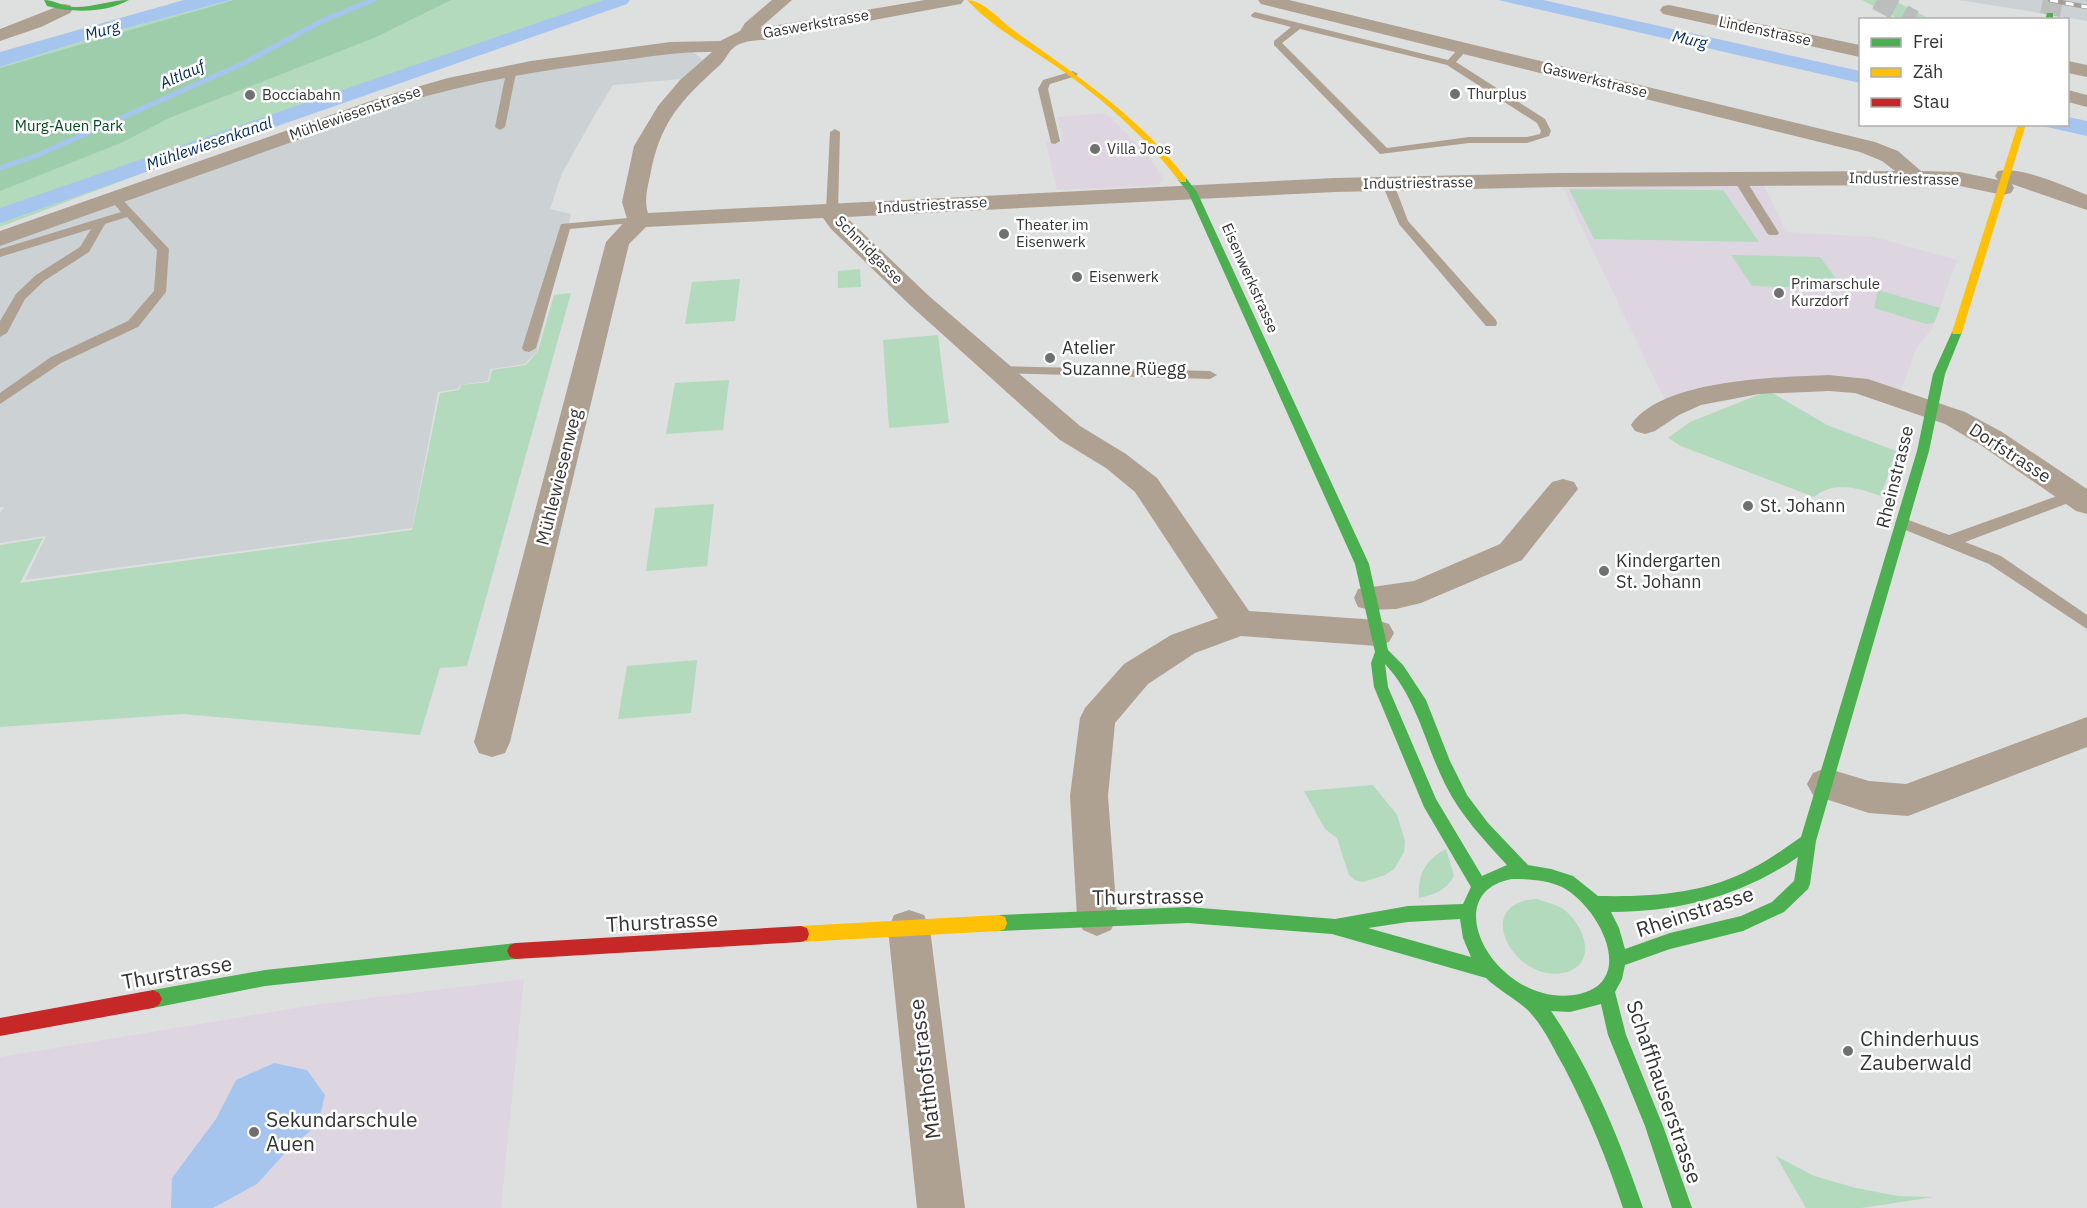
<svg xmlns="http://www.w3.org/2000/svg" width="2087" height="1208" font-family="'IBM Plex Sans',sans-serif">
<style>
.built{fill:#ccd1d4}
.education{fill:#ddd6e1}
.green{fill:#b3dabc}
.forest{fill:#9ecdab}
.water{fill:#a5c5ef}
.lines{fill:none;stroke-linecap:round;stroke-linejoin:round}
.stream{stroke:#a5c5ef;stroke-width:5}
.canal{fill:#a5c5ef;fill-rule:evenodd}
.secondary-tunnel{stroke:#bcbdbd;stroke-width:20;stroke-dasharray:20 10;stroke-linecap:butt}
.primary-tunnel{stroke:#bcbdbd;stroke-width:20;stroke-dasharray:20 10;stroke-linecap:butt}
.lane{fill:#aea192;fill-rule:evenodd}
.street{fill:#aea192;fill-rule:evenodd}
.fast{fill:#4caf50;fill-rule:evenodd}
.slow{fill:#ffc107;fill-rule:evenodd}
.jam{fill:#c62828;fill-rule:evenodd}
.rail-casing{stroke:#a49f99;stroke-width:4.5}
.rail{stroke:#fff;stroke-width:3;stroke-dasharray:8;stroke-linecap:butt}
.poi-dot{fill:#707070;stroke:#fff;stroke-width:2}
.labels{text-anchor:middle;stroke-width:5;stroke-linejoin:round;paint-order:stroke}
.far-street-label{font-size:15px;fill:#343435;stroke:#fff}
.far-poi-label{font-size:15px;fill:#343435;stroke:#fff;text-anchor:start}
.far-park-label{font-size:15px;fill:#024820;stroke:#fff}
.far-water-label{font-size:16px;font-style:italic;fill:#002856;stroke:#fff}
.poi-label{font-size:18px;fill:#343435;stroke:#fff;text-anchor:start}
.street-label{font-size:18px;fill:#343435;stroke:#fff}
.near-street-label{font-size:21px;fill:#343435;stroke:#fff}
.near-poi-label{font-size:21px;fill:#343435;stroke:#fff;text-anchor:start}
</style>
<rect width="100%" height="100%" fill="#dedfdf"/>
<g class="built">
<polygon points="1958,0 2087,0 2087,21 2010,8"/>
<polygon points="692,51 703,60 681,79 613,85 597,111 562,173 550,209 571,214 537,351 525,364 490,369 488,381 460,385 458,389 438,392 412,528 25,580 46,536 0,543 0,513 4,507 0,507 0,245 438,90 528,69"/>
</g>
<g class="education">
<polygon points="1106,113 1148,156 1164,179 1157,185 1146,186 1057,190 1046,142 1063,141 1058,117"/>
<polygon points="1761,179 1786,232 1874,237 1957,260 1933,327 1916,349 1900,392 1847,376 1835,376 1759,386 1669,409 1559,180"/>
<polygon points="524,979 501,1208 0,1208 0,1057 321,1004"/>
</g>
<g class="green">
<polygon points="231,0 621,0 434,63 0,227 0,67 101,35"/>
<polygon points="1862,0 1893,0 1930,19 1899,19"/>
<polygon points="1569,189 1723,190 1759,242 1594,239"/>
<polygon points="1731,255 1820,257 1844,289 1752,286"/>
<polygon points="860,269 861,287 838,288 838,271"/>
<polygon points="740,279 735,321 685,324 692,282"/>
<polygon points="1878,290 1940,308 1934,323 1926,324 1874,308"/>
<polygon points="571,293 467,666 440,668 420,735 183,714 0,727 0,545 43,538 20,583 412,530 440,393 459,390 461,385 489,382 492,370 526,365 538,351 554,295"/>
<polygon points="938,335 949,423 889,428 883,340"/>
<polygon points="729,380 723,430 666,434 675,383"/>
<path d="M1763,393L1774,394L1827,425L1896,451L1881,496C1858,488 1835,480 1814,497L1681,446L1668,438L1690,422Z"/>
<polygon points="714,504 707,566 646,571 655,508"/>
<polygon points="697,660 691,713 618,719 627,666"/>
<polygon points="1373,785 1397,815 1405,841 1404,852 1394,869 1385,875 1363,882 1355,880 1349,875 1337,838 1325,829 1304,791"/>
<path d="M1446,849L1454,876C1447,890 1433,895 1419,898C1417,875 1426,859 1446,849Z"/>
<path d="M1537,899C1546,902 1555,904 1563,909C1583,923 1599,962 1567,972C1517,987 1468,903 1537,899Z"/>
<polygon points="1776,1156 1814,1176 1856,1188 1898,1196 1934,1197 1861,1208 1806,1208"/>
</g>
<polygon class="forest" points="234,0 451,0 374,38 169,118 123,142 0,191 0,68"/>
<g class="water">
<polygon points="184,0 231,0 101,35 0,67 0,52"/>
<polygon points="1498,0 1543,0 1860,71 1860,83"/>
<polygon points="2068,117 2087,121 2087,136 2038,125 2068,124"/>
<polygon points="274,1063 307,1070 325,1095 318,1124 285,1153 257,1184 213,1208 171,1208 172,1178 216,1119 236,1080"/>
</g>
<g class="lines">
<polyline class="stream" points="0,168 38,155 244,63 322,21 373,0"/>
<polygon class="canal" points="604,0 630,0 627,4 0,223 0,208"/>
<polyline class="secondary-tunnel" points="2050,15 2053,0"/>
<polyline class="primary-tunnel" points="1877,0 1914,20"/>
<g class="lane">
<path d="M1255,12L1448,60L1461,46H1467V50L1456,62L1545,119L1551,131L1549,136L1527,143H1469L1380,154L1274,45V41L1291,27L1252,17L1251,15ZM1300,29L1447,65L1537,123L1541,131L1540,134L1527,137H1469L1387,148L1282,43Z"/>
<polygon points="512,65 517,68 505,127 500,130 495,127 507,68"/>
<polygon points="1073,71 1078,74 1076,76 1050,84 1048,89 1060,141 1055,144 1051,143 1038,89 1043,80"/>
<polygon points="835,129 840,132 838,211 832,214 826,211 830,132"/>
<polygon points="1739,176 1745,179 1779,233 1777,235 1769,235 1767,233 1733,179"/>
<polygon points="1388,181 1394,184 1408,221 1496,320 1497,323 1496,326 1486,326 1399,224 1382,184"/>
<polygon points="115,195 119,196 169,249 166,292 138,327 61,363 0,404 0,393 51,357 128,321 154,291 157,250 127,217 105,224 89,252 44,281 25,299 7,333 0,337 0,321 16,294 36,275 80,247 91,229 0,257 0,249 121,212 109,198"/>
<polygon points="639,217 643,218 643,222 570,229 536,348 529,352 524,351 522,348 561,224"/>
<polygon points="999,366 1210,371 1217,375 1210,379 994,373 992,370 994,367"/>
<polygon points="2074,490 2082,495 2079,499 1965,542 2001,556 2087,615 2087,629 1989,564 1898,527 1895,523 1898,519 1903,518 1949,535"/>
</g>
<g class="street">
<path d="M772,0H792L760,28L925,0H964L961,4L955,5L766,40C755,40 739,41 731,50C727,55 725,60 720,65C680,101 660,122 650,176C647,190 644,200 648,213L1335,178L1559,173L1895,171L1882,161L1860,152L1261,4L1258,0H1289L1875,142L1898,151L1921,171L1960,172L1998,180L1995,176L1998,171C2021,166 2065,186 2087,195V210L2012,184L2014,188L2011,193L2003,195L1960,186L1915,185L1559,187L1335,192L846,217L929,296L1080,426L1126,454L1157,478L1249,611L1377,620L1389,624L1394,633L1389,642L1377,646L1241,636L1195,653L1148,684L1115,723L1108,796L1117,917L1111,930L1097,936L1083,930L1077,917L1070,796L1080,718L1085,708L1124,664L1171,635L1218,618L1135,492L1106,468L1060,440L911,306L831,229L823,218L646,227L629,244L510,742L505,753L492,757L479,753L474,742L606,242L627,219L622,202L634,146L658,106L680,80L712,52C679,51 648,57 616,61C542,70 470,82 399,104L0,246V231L385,96L448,78L531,61L670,42L720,41L740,31L745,23Z"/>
<polygon points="64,4 70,5 73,9 70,13 41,27 0,41 0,29"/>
<polygon points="1669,5 1860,45 1860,57 1663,14 1660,10 1663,6"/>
<polygon points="2068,61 2087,65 2087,77 2068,73"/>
<polygon points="2068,90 2087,95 2087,107 2068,102"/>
<path d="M1829,375L1868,379L1965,412L2002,432L2087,489V514L2076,511L1982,446L1945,424L1855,393L1829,391L1759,394L1701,405L1679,415L1655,431L1645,434L1635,431L1631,425C1661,379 1779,377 1829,375Z"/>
<polygon points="1563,479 1574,482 1578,489 1522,560 1421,603 1396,609 1370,610 1358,607 1354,598 1358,589 1414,581 1500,544 1552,482"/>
<polygon points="2087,717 2087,747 1908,816 1869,813 1813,795 1807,784 1813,773 1826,768 1869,781 1906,784"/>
<polygon points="909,910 924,915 930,929 965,1208 917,1208 888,929 894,915"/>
</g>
<g class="fast">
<path d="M44,0C54,0 64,7 76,7C94,7 111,0 129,0C106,13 72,13 47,6Z"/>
<polygon points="2047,13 2053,13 2053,20 2045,20"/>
<path d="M1180,178H1186L1197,192L1369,564L1388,650L1403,665L1426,700L1450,761L1467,795L1488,823L1528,865L1551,869L1573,876L1598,896C1650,897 1705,894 1751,869C1769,860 1785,848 1801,837L1917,451L1933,374L1952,332L1957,329L1962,332L1945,374L1929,451L1816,841L1810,884L1808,889L1784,912L1743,931L1670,949L1625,965L1622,979L1615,992L1626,1035L1663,1126L1692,1208H1672L1645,1126L1608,1035L1601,1004L1570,1012L1551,1011C1592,1071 1620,1140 1643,1208H1623C1607,1159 1588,1113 1564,1067C1554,1050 1546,1031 1533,1016C1520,1000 1500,992 1486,978L1332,934L1188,923L999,931L993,929L991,923L993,917L999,915L1188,907L1335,919L1408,906L1463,904L1471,887L1424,807L1374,687L1371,663L1375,652L1355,564L1188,192L1178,180ZM1385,664C1417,698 1425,744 1445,784C1461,816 1484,840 1507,865L1482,876L1436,799L1388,687ZM1798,857L1794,881L1772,902L1741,916L1670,933L1625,949L1619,928L1611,912C1679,912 1742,896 1798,857ZM1512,879C1528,879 1547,880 1562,887C1600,907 1640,985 1574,995C1496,1006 1434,893 1512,879ZM1460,919L1463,938L1471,957L1368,928L1408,922Z"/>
<polygon points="516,943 522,945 525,951 522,957 516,959 265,986 153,1008 147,1005 144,999 147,993 153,990 265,970"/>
</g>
<g class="slow">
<path d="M967,0C983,0 1000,20 1012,29C1077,76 1137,114 1186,178V182H1180C1148,140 1110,105 1067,74C1034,50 995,30 967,0Z"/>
<polygon points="2018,124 2026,124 1962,332 1961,334 1953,334 1952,332"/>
<polygon points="999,915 1005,917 1007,923 1005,929 999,931 801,942 795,940 793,934 795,928 801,926"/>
</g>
<g class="jam">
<polygon points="801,926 807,928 809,934 807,940 801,942 516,959 510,957 507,951 510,945 516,943"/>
<polygon points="153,990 159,993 162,999 159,1005 153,1008 0,1036 0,1018"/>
</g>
<defs>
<polyline id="rail" points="2050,0 2087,7"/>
</defs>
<use href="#rail" class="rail-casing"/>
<use href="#rail" class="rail"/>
</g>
<g class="poi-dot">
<circle cx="1455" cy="94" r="6"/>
<circle cx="250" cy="95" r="6"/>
<circle cx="1095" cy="149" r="6"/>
<circle cx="1004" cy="234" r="6"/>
<circle cx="1077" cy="277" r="6"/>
<circle cx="1779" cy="293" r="6"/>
<circle cx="1050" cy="358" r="6"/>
<circle cx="1748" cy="506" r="6"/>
<circle cx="1604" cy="571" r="6"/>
<circle cx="1848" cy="1051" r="6"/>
<circle cx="254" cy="1132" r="6"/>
</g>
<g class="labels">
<g class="far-street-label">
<text transform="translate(816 24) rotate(-10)" y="5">Gaswerkstrasse</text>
<text transform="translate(1765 31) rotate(12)" y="5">Lindenstrasse</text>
<text transform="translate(1595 80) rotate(14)" y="5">Gaswerkstrasse</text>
<text transform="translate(355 113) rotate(-19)" y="5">Mühlewiesenstrasse</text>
<text transform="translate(1904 179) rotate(1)" y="5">Industriestrasse</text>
<text transform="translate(1418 183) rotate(-1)" y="5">Industriestrasse</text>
<text transform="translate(932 205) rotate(-3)" y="5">Industriestrasse</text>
<text transform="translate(869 250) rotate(45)" y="5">Schmidgasse</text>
<text transform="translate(1250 278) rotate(66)" y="5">Eisenwerkstrasse</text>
</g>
<g class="far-poi-label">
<text x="1467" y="99">Thurplus</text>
<text x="262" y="100">Bocciabahn</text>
<text x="1107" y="154">Villa Joos</text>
<text x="1016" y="230">Theater im<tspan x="1016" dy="17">Eisenwerk</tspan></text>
<text x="1089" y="282">Eisenwerk</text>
<text x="1791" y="289">Primarschule<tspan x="1791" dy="17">Kurzdorf</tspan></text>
</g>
<g class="far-park-label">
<text x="69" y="131">Murg-Auen Park</text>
</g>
<g class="far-water-label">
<text transform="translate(102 30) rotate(-16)" y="6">Murg</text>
<text transform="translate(1690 39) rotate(13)" y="6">Murg</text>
<text transform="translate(182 74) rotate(-24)" y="6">Altlauf</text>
<text transform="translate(209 143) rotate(-19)" y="6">Mühlewiesenkanal</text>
</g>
<g class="poi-label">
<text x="1062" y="354">Atelier<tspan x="1062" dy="21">Suzanne Rüegg</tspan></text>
<text x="1760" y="512">St. Johann</text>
<text x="1616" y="567">Kindergarten<tspan x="1616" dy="21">St. Johann</tspan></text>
</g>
<g class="street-label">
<text transform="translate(2010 453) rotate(33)" y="6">Dorfstrasse</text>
<text transform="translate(559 477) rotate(-76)" y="6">Mühlewiesenweg</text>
<text transform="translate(1895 477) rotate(-76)" y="6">Rheinstrasse</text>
</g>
<g class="near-street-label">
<text transform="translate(1148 897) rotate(-1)" y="7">Thurstrasse</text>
<text transform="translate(1695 912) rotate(-18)" y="7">Rheinstrasse</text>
<text transform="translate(662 922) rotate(-3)" y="7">Thurstrasse</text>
<text transform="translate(177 973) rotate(-10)" y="7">Thurstrasse</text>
<text transform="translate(925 1069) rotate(-97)" y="7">Matthofstrasse</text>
<text transform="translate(1664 1092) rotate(71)" y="7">Schaffhauserstrasse</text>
</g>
<g class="near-poi-label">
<text x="1860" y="1046">Chinderhuus<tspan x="1860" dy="24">Zauberwald</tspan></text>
<text x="266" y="1127">Sekundarschule<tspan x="266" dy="24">Auen</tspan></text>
</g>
</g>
<rect x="1859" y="18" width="210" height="108" fill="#ffffff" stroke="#aeaeae" stroke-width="1.5"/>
<rect x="1871" y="38" width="30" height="9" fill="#4caf50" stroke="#aeaeae" stroke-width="1.5"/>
<text x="1913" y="48" font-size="18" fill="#343435">Frei</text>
<rect x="1871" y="68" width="30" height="9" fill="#ffc107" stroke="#aeaeae" stroke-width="1.5"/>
<text x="1913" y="78" font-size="18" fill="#343435">Zäh</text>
<rect x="1871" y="98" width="30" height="9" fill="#c62828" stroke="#aeaeae" stroke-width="1.5"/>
<text x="1913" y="108" font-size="18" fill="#343435">Stau</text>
</svg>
